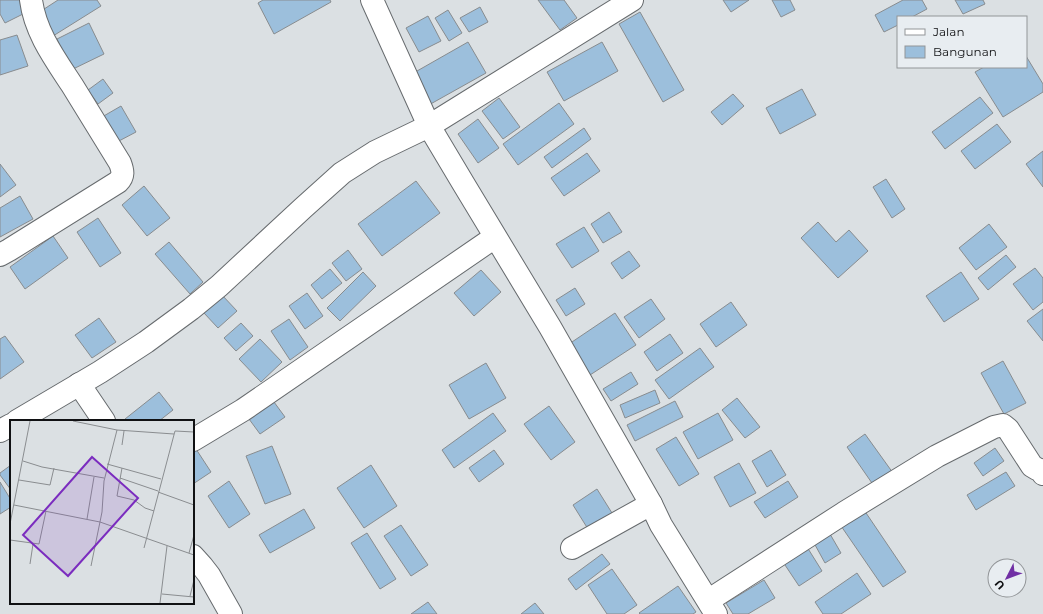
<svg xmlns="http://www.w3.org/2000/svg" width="1043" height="614" font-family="Montserrat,sans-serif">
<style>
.building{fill:#9cbfdc;stroke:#888c8f}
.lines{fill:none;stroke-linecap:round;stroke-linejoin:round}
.minor-casing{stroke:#676b6e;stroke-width:24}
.minor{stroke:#fff;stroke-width:22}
.inset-road{fill:none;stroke:#8a8d90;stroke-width:1}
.view{fill:#7b2cbf;fill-opacity:0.15;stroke:#7b2cbf;stroke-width:2}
.inset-edge{fill:none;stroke:#101113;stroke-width:2}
</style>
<rect width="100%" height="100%" fill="#dbe0e3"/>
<g class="building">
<polygon points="0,0 24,0 29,11 5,23 0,14"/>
<polygon points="58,0 97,0 101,6 53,36 38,13"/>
<polygon points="263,0 330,0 331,2 274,34 258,3"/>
<polygon points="538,0 564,0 577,18 560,30"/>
<polygon points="723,0 749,0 731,12"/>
<polygon points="772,0 790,0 795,10 781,17"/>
<polygon points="903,0 922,0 927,9 912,17 898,17 898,25 884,32 875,15"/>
<polygon points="955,0 983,0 985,4 963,14"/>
<polygon points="480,7 488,22 469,32 460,18"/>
<polygon points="448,10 462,33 449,41 435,18"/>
<polygon points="640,12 684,90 663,102 619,24"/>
<polygon points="428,16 441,41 419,52 406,28"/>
<polygon points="89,23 104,54 71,70 57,39"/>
<polygon points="17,35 28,66 0,75 0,40"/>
<polygon points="468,42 486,73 427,106 410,75"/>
<polygon points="602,42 618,71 564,101 547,72"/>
<polygon points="1026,56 1043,84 1043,92 1003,117 975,72 984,67 1026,67"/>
<polygon points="103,79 113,93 98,104 88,90"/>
<polygon points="802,89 816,115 780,134 766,108"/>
<polygon points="733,94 744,106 722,125 711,112"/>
<polygon points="980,97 993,113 945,149 932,132"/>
<polygon points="499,98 520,127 503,139 482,111"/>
<polygon points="559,103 574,124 518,165 503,144"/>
<polygon points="121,106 136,132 117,142 102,117"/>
<polygon points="478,119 499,148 478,163 458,134"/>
<polygon points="997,124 1011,142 975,169 961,151"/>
<polygon points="584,128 591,139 552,168 544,157"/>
<polygon points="1043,151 1043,187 1026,164"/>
<polygon points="587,153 600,171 564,196 551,178"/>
<polygon points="0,164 16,185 0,197"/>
<polygon points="886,179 905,209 892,218 873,187"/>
<polygon points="416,181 440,213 382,256 358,224"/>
<polygon points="144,186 170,218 147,236 122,205"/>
<polygon points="20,196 33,219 0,237 0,208"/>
<polygon points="609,212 622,232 603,243 591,224"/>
<polygon points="98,218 121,253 100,267 77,232"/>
<polygon points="818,222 836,242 849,230 868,251 838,278 801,238"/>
<polygon points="989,224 1007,247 976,270 959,248"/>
<polygon points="584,227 599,251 572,268 556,244"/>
<polygon points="53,236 68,258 25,289 10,267"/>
<polygon points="169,242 203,282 190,294 155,254"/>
<polygon points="348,250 362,269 346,281 332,263"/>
<polygon points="629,251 640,266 622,279 611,263"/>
<polygon points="1006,255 1016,267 988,290 978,278"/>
<polygon points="1035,268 1043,278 1043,302 1033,310 1013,284"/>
<polygon points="330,269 342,283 322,299 311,285"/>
<polygon points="481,270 501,292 474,316 454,293"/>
<polygon points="363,272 376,286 340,321 327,308"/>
<polygon points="961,272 979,299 944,322 926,296"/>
<polygon points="575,288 585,304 566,316 556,300"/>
<polygon points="307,293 323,316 305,329 289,306"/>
<polygon points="222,295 237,311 218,328 204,313"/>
<polygon points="651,299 665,319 639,338 624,317"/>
<polygon points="731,302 747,325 716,347 700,324"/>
<polygon points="1043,309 1043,341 1027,321"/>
<polygon points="615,313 636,345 590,375 569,344"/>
<polygon points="99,318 116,342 92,358 75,335"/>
<polygon points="289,319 308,347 290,360 271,331"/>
<polygon points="241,323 253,336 236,351 224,338"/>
<polygon points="670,334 683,353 657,371 644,352"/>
<polygon points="5,336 24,362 0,379 0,339"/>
<polygon points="260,339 282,362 261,382 239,359"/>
<polygon points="700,348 714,367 669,399 655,380"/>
<polygon points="1003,361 1026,403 1004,414 981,373"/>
<polygon points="486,363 506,398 469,419 449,385"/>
<polygon points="631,372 638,384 611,401 603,389"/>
<polygon points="655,390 660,403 625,418 620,405"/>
<polygon points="159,392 173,410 159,421 126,421 125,419"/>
<polygon points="737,398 760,427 745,438 722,410"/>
<polygon points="675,401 683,417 635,441 627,425"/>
<polygon points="274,402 285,417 260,434 249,419"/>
<polygon points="549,406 575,442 551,460 524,424"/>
<polygon points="493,413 506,431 454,468 442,450"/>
<polygon points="718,413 733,440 698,459 683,432"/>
<polygon points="865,434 893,473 874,486 847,447"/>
<polygon points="676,437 699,474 679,486 656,449"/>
<polygon points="272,446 291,494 265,504 246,456"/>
<polygon points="995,448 1004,461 983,476 974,463"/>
<polygon points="196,449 211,472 193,484 193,451"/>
<polygon points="494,450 504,464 479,482 469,468"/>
<polygon points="771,450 786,475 767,487 752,461"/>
<polygon points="739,463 756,493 730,507 714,477"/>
<polygon points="11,465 11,490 0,475 0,473"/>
<polygon points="371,465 397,506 364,528 337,488"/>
<polygon points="1006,472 1015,486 976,510 967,495"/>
<polygon points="229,481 250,514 229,528 208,496"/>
<polygon points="788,481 798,497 765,518 754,502"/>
<polygon points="0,482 11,500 11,507 0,514"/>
<polygon points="597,489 612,513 588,529 573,505"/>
<polygon points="862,507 906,572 883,587 839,523"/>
<polygon points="304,509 315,528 270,553 259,535"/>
<polygon points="401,525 428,565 411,576 384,536"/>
<polygon points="367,533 396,579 380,589 351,543"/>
<polygon points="830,534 841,553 825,563 814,543"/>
<polygon points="807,547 822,571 799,586 783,562"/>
<polygon points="602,554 610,564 576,590 568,579"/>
<polygon points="612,569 637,605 624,614 607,614 588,585"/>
<polygon points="857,573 871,594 841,614 823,614 815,602"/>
<polygon points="764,580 775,598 748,614 733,614 726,603"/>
<polygon points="678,586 696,612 693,614 640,614 639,613"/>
<polygon points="428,602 437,614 411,614"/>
<polygon points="535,603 544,614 521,614"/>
</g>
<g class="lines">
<defs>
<g id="minor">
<polyline points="372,0 429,126 463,183 550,327 651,504 661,525 716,614"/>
<path d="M0,255L9,250L118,182C124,176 123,171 120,163C104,137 88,111 72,85C55,59 35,32 31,0"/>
<polyline points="79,384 104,421"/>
<polyline points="17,421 100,372 146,342 191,309 219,286 303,208 342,173 375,152 429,126 632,0"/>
<polyline points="0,431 11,425"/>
<polyline points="193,440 243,410 495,237"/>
<polyline points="572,548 651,504"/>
<polyline points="193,556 202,566 209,575 231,614"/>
<polyline points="709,600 844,513 937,456 994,427 1003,425 1008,429 1032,466 1037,469 1041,470 1043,474"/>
</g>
</defs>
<use href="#minor" class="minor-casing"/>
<use href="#minor" class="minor"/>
</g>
<g transform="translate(10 420)">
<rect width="184" height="184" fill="#dbe0e3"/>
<path class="inset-road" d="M63,1L107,10L164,14M112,25L114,11M13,41L32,47L94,58M97,44L151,59M112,48L107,76L124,80L135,88L144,91M110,58L148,71M9,60L40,65L44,48M148,72L184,85M4,85L90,102L184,135M77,99L84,57M0,104L20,1M0,120L29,124L36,91M134,128L165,11L184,12M179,133L184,115M20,144L23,124M81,146L92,92L94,61L107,10M152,174L184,177M180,176L184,160M150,183L157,126"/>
<path class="view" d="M82,37L128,78L58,156L13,115Z"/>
<rect width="184" height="184" class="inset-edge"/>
</g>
<rect x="897" y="16" width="130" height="52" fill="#e8edf1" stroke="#929598"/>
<rect x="905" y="29" width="20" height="6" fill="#ffffff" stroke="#929598"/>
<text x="933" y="36" font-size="12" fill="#101113">Jalan</text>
<rect x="905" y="46" width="20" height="12" fill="#9cbfdc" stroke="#929598"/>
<text x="933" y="56" font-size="12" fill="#101113">Bangunan</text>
<g transform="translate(1007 578) rotate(228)"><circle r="19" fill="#e8edf1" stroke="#929598"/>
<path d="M0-3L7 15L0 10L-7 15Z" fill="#702fa4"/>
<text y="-6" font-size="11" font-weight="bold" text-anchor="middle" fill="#101113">U</text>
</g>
</svg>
